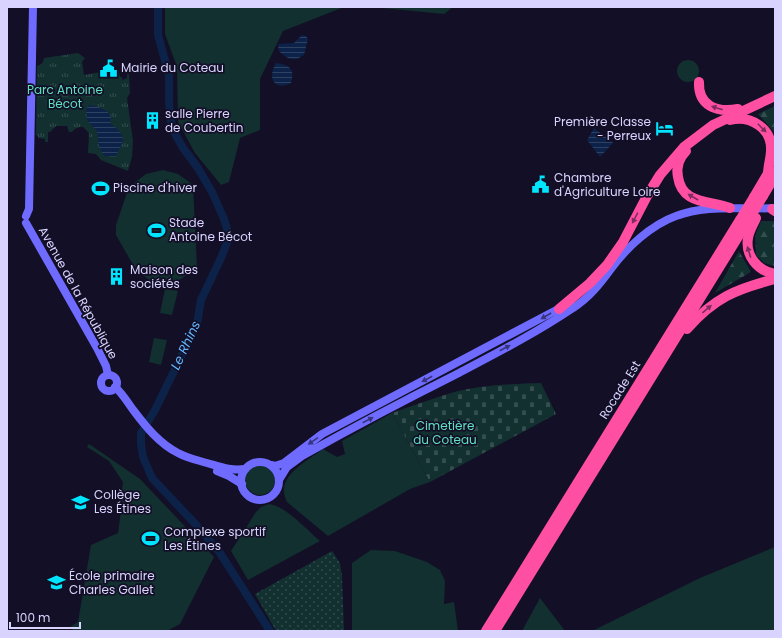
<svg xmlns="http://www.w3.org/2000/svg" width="782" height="638" font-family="Poppins,sans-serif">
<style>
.grass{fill:#12302f}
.forest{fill:url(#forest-firs)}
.cemetery{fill:url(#cemetery-stones)}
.park{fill:url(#park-tufts)}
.garden{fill:url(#garden-dots)}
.water{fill:url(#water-rules)}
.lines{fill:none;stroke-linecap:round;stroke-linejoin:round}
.river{stroke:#0c2248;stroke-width:8}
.secondary{stroke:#6f6bff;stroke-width:8}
.highway{stroke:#ff4fa3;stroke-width:10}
.highway-bridge{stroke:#ff4fa3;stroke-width:10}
.oneway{fill:#7d2c5e}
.oneway2{fill:#38347d}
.labels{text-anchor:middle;stroke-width:3.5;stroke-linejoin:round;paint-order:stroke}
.poi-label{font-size:12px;fill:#d9d4ff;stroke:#130f26;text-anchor:start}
.park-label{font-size:12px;fill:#5fe0c0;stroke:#130f26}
.street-label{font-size:12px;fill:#d9d4ff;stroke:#130f26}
.water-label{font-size:13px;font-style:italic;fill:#62b6ff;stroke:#130f26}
</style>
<defs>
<pattern id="forest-firs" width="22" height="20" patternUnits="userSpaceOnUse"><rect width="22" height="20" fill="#12302f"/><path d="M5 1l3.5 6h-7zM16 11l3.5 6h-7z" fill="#344d4e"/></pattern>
<pattern id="cemetery-stones" width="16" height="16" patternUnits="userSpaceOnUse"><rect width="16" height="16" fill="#12302f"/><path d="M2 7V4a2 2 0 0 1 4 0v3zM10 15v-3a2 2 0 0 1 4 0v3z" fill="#344d4e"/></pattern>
<pattern id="park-tufts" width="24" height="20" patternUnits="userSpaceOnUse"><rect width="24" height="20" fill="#12302f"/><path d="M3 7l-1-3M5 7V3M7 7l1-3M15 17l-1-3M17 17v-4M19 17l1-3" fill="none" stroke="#344d4e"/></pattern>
<pattern id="garden-dots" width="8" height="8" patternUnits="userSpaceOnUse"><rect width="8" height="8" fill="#12302f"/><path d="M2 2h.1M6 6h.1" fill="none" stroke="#344d4e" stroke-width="1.8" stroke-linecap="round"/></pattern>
<pattern id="water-rules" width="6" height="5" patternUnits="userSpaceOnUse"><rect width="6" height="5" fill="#0c2248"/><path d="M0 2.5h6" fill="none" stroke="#2f4163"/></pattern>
</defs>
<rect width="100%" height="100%" fill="#130f26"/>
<g class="grass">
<polygon points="165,7 344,7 283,31 260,79 260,130 240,138 229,182 221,185 195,153 178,122 177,67 165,34"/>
<polygon points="372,7 453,7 444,14"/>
<circle cx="688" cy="71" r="11"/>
<polygon points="163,170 178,174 192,184 193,186 197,267 181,279 174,282 166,284 154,282 148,279 136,270 116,235 116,225 129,187 146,174"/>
<polygon points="165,289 178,291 172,315 160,313"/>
<polygon points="154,338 167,340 161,365 149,362"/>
<path d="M392,413L430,482L410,489L328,536L287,502C274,477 306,462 323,449L337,457L345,454L342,441Z"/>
<polygon points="89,444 140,479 214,557 180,624 167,631 73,631 71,626 78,622 91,545 118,533 121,511 119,509 123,482 109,461 87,447"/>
<circle cx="260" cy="480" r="15"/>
<path d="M269,504C286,506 307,530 320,541L248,580L231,551L256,512L261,507Z"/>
<polygon points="775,547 775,631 592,631 700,578"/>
<polygon points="371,550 395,551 427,562 440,570 445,581 444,604 454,602 458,631 352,631 352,563"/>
<polygon points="540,598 565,631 522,631"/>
</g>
<g class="forest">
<polygon points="775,106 775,132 774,132 758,114"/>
<polygon points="761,221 775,221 775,266 764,263 756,255 755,236"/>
<polygon points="739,251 751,272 715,293"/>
</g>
<path class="cemetery" d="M541,383L556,414L430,482L392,413C411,406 431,399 451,393C480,385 511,384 541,383Z"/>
<path class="park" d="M78,53L85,58L82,62L84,75L118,69L120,77H122V80L127,78V74H129L130,93L127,98L133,141L132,157L128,171L101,160L96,154L88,153L89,133L83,127C78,127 75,128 72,132H69L67,126H56L50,132H48V142H45V139L38,138V136L36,135L37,66C41,64 43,64 44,58Z"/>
<polygon class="garden" points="332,551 340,563 342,576 344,631 276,631 255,594"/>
<g class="water">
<path d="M302,35L306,36L308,39L304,55C294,62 288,60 279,51L278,45L279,44L294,43Z"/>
<path d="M276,63C290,65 295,69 291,83C274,92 267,77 276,63Z"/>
<path d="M89,105C95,106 109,109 111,117C111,119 110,122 111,124C117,129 123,132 123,141L116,156H104L99,147L97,131L87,120L86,110Z"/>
<polygon points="594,128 613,143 600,157 587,140"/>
</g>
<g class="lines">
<polyline class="river" points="158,7 158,35 169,75 169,101 170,115 173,130 183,148 198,168 212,192 224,219 228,232 228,240 221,258 201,300 197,324 155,410 141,433 141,444 143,457 152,478 200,529 220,553 270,631"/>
<g class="secondary">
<polyline points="26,216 29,209 33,7"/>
<polyline points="26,223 97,348 106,366 108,375"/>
<circle cx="109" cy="383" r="8"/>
<path d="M115,387C123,394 128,403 134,411C146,427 160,444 178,453C187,458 197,460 207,463C221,467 231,471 245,469"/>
<circle cx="260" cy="481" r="19"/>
<polyline points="271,465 275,466 284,463 322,434 564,306"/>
<polyline points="217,471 229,476 242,484"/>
<path d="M279,480L287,467L302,456C352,428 403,401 455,375C495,354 536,333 573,308C589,298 600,284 611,269C626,248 651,225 676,216C707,204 742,210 775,208"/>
</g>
<g class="highway">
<path d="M699,82C698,106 717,113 738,109"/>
<path d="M730,120C750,115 772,128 771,150C771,158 768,166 768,174"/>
<path d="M686,151C679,158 676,167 678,177C682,205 710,200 730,208"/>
<polyline points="763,196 775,176"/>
<polyline points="754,197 770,170"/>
<polyline points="772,209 775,211"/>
<path d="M756,218C753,225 749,231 748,238C745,256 758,271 775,274"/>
<polyline points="559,309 590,283 607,265 623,242 647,196 660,175 684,147 713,125 775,96"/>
<path d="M687,329C714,298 736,289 775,279"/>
<polyline points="486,631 740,220"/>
<polyline points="495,631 749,219"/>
</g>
<g class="highway-bridge">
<polyline points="749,219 763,196"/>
<polyline points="740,220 754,197"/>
</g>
</g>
<defs><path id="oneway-solid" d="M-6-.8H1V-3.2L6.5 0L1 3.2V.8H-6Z"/></defs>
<g class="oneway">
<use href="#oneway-solid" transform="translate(717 108) rotate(-162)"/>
<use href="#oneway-solid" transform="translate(762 128) rotate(45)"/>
<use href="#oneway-solid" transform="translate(693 197) rotate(-150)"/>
<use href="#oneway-solid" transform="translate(635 218) rotate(118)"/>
<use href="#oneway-solid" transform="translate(749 252) rotate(-107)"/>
<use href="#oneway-solid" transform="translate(707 309) rotate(-40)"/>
</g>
<g class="oneway2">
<use href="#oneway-solid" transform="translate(546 316) rotate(150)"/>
<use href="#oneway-solid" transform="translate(505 348) rotate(-28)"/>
<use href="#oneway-solid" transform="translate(427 379) rotate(152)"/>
<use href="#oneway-solid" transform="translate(368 420) rotate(-27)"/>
<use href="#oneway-solid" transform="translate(313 441) rotate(146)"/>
</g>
<defs>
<symbol id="civic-bare" viewBox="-9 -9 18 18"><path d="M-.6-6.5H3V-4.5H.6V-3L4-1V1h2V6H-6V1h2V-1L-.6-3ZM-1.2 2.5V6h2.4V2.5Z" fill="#00e5ff" stroke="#130f26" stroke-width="2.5" paint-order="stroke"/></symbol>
<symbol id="building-bare" viewBox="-9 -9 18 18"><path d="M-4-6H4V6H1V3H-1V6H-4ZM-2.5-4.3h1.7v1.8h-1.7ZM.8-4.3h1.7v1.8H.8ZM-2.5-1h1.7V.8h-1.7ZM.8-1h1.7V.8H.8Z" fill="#00e5ff" stroke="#130f26" stroke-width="2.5" paint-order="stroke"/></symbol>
<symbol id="hotel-bare" viewBox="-9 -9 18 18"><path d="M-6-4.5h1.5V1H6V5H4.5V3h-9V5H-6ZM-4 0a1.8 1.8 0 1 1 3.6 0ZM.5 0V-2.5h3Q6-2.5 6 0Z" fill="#00e5ff" stroke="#130f26" stroke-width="2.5" paint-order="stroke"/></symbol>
<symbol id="stadium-bare" viewBox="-9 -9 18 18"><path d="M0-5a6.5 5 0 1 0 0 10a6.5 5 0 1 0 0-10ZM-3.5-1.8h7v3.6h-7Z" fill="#00e5ff" stroke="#130f26" stroke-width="2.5" paint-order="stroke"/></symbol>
<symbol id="school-bare" viewBox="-9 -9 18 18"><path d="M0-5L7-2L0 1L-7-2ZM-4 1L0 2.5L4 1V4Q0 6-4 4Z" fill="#00e5ff" stroke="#130f26" stroke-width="2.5" paint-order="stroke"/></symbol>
</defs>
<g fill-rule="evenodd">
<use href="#civic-bare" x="96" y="56" width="25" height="25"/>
<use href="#building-bare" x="140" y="108" width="25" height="25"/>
<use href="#hotel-bare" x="652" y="116" width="25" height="25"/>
<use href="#civic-bare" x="528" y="172" width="25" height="25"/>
<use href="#stadium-bare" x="88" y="176" width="25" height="25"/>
<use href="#stadium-bare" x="144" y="218" width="25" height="25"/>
<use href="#building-bare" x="104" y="264" width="25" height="25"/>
<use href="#school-bare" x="68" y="490" width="25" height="25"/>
<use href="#stadium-bare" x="138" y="526" width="25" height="25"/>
<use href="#school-bare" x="44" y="570" width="25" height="25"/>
</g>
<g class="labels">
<g class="poi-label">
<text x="121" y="72">Mairie du Coteau</text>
<text x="165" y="118">salle Pierre<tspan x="165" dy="14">de Coubertin</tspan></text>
<text x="651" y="126" text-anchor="end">Première Classe<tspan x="651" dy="14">- Perreux</tspan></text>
<text x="554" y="182">Chambre<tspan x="554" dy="14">d'Agriculture Loire</tspan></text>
<text x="113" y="192">Piscine d'hiver</text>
<text x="169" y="227">Stade<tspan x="169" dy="14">Antoine Bécot</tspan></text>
<text x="130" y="274">Maison des<tspan x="130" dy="14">sociétés</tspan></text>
<text x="94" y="499">Collège<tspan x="94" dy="14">Les Étines</tspan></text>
<text x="164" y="536">Complexe sportif<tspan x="164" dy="14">Les Étines</tspan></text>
<text x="69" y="580">École primaire<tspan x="69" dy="14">Charles Gallet</tspan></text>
</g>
<g class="park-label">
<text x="65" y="94">Parc Antoine<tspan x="65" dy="14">Bécot</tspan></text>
<text x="445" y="430">Cimetière<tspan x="445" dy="14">du Coteau</tspan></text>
</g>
<g class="street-label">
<text transform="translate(78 293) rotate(61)" y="4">Avenue de la République</text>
<text transform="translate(620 390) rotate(-58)" y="4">Rocade Est</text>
</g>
<g class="water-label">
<text transform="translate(185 345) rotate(-65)" y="5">Le Rhins</text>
</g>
</g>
<rect width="782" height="638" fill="none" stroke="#d9d4ff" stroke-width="16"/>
<path d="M10 622v6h70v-6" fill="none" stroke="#d9d4ff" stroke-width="2"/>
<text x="16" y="622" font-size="12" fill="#d9d4ff" stroke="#130f26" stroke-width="3" paint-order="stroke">100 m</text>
</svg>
